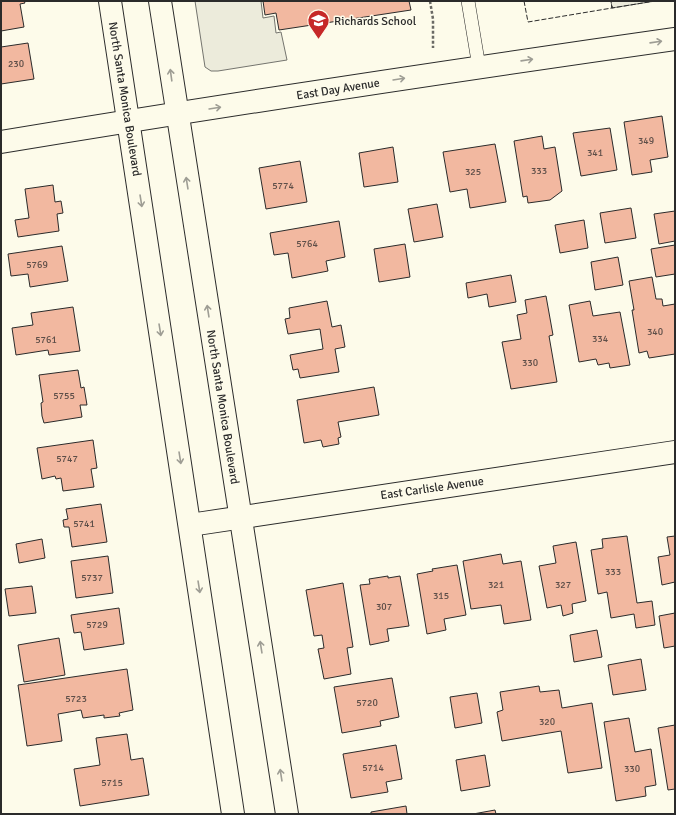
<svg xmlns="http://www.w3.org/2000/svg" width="676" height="815" font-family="Signika,sans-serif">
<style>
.green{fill:#ecebdb;stroke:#74746e}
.building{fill:#f2b8a0;stroke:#2b2b2b}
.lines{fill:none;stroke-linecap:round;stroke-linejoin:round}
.lane-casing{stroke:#2b2b2b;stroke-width:14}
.street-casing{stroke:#2b2b2b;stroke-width:24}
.secondary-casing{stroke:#2b2b2b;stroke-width:24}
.path{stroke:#6a6964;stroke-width:2.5;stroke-dasharray:3 2;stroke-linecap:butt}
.lane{stroke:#fdfbea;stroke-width:13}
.street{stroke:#fdfbea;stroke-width:22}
.secondary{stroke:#fdfbea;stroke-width:22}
.fence{stroke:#2b2b2b;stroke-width:1;stroke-dasharray:5 2;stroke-linecap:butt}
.oneway{stroke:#9e9d94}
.labels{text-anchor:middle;stroke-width:3;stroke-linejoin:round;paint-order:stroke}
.number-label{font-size:10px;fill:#5d4e48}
.poi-label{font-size:12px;fill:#2b2b2b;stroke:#fdfbea;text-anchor:start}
.street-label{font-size:12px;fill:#2b2b2b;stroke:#fdfbea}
</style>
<rect width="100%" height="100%" fill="#fdfbea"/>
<g class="green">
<polygon points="195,1 261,1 263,18 274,16 276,33 281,32 287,60 218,71 211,71 205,67"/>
<polygon points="611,1 655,1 612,8"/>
</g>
<g class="building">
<polygon points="1,1 24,1 25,3 20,4 24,27 1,31"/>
<polygon points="263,1 409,1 411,10 279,30 276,13 265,15"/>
<polygon points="28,43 34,79 1,84 1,47"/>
<polygon points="662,116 668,157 650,160 652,172 632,175 624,122"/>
<polygon points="610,128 617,170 581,176 573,133"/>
<polygon points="542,136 544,149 555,147 562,191 550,200 528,203 527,196 523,197 514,141"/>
<polygon points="495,144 506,202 470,208 467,189 450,192 443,152"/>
<polygon points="393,147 398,182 364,187 359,153"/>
<polygon points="300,161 307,202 266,209 259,168"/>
<polygon points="53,185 55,202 61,201 63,213 57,214 59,231 18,237 15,220 29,218 25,189"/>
<polygon points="437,204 443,237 414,242 408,209"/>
<polygon points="631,208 636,238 605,243 600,213"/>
<polygon points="675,211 675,241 659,244 654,214"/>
<polygon points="584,220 588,248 560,253 555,225"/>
<polygon points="339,221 345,257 326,261 328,271 292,278 288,253 274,255 270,233"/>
<polygon points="405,244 410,277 379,282 374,249"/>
<polygon points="675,245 675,274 656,277 651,249"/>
<polygon points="62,246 68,281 30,287 28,274 11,276 8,254"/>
<polygon points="618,257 623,285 595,290 591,262"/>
<polygon points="511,275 516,302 489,307 487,294 468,298 466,283"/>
<polygon points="652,277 656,299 662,299 663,306 675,304 675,354 649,358 647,351 639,353 632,310 634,310 629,281"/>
<polygon points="546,296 553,335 549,336 557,382 511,389 502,342 521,339 517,315 527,313 525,300"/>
<polygon points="327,301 332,327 341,325 345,347 335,349 339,372 300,378 298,369 293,370 290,355 323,349 320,329 288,334 285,319 290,318 289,308"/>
<polygon points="590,301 593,316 620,312 630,365 610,368 609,363 598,365 596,359 579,362 569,305"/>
<polygon points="73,307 80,351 49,355 48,350 16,355 12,328 33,325 31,313"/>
<polygon points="78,370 81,388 84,387 87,405 80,405 82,417 44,423 42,416 41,403 43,402 39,375"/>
<polygon points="374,387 379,415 338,422 341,437 338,438 339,444 323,447 321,440 304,443 297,400"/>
<polygon points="93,440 97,468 91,469 94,487 63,491 61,478 56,479 55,476 42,479 37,448"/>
<polygon points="101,504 107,542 72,547 69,527 64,527 63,520 68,519 66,509"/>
<polygon points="627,536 637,603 652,601 655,625 636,628 634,614 611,618 607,592 598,594 591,550 603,548 602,539"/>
<polygon points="675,536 675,582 662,585 658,557 670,555 667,537"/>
<polygon points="42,539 45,558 19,563 16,544"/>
<polygon points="576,542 586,601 572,604 573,613 563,616 561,605 547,608 539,566 556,563 553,546"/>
<polygon points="501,554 503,564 521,561 531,620 504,624 501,605 471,609 463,561"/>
<polygon points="108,556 113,593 76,598 71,561"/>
<polygon points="457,565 466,615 444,619 446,630 427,634 417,574 433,571 432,569"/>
<polygon points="388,576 388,578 400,576 409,626 387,629 389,641 370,645 360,585 370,584 369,579"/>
<polygon points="343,583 353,647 347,648 351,674 324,679 318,649 324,648 322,635 314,636 306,590"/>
<polygon points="32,586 36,613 9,616 5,589"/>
<polygon points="119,608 124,644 84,650 81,632 74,633 71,615"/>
<polygon points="675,613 675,646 664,648 659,616"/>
<polygon points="597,630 602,657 574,662 570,635"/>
<polygon points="59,638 65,675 24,682 18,645"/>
<polygon points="641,659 646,690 613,695 608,665"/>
<polygon points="127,669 133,710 119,713 120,716 104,718 104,715 83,718 81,710 58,714 62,741 27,746 18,685"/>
<polygon points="392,678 399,717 380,721 381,726 342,733 334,687"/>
<polygon points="539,686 540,692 559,690 562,708 592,703 602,768 568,773 561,731 502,741 497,712 503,710 500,692"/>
<polygon points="477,693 482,723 455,728 450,697"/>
<polygon points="629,718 635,752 651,749 656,785 645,787 646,796 616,801 604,722"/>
<polygon points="675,725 675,789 668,790 658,728"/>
<polygon points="127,734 131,760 143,758 149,795 80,806 74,769 100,765 96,738"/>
<polygon points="396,745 402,779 386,782 388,792 351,798 343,754"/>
<polygon points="485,755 490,786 461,791 456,760"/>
<polygon points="406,806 407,814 371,814 371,812"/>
<polygon points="495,810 496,814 473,814"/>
</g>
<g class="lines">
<defs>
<polyline id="lane" points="468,1 479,67"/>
<g id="street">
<path d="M1,142C225,105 450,71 675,39"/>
<polyline points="190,525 675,452"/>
</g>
<g id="secondary">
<polyline points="110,1 233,814"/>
<polyline points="160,1 287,814"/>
</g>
</defs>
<use href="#lane" class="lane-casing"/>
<use href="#street" class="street-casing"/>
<use href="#secondary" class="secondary-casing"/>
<polyline class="path" points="430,1 433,19 433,48"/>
<use href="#lane" class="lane"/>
<use href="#street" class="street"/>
<use href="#secondary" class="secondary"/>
<g class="fence">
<polyline points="524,1 528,22 612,8 611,1"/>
<polyline points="612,6 612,8 655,1"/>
</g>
</g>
<defs><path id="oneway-shaft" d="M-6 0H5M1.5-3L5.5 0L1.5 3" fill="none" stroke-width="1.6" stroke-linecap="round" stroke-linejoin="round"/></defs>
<g class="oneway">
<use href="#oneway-shaft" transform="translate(656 42) rotate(-8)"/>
<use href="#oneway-shaft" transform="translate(527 60) rotate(-8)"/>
<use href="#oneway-shaft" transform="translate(171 75) rotate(-98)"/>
<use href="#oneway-shaft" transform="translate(399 79) rotate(-9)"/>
<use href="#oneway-shaft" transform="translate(215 108) rotate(-9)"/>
<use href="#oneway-shaft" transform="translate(187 183) rotate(-99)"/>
<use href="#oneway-shaft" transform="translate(141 201) rotate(81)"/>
<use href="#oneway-shaft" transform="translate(208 311) rotate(-99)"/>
<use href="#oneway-shaft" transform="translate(160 330) rotate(81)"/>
<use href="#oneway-shaft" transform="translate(180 458) rotate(81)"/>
<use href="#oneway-shaft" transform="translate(199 587) rotate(81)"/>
<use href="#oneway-shaft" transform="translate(261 647) rotate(-99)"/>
<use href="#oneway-shaft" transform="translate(281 775) rotate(-99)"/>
</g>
<defs>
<symbol id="school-pin" viewBox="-11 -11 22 30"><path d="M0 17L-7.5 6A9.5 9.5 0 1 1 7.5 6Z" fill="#c62828" stroke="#fdfbea"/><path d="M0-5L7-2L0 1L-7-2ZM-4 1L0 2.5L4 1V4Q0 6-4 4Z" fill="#fff"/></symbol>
</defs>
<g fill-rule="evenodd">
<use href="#school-pin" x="306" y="8" width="25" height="34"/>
</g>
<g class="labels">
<g class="number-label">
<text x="16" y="67">230</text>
<text x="646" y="144">349</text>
<text x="595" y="156">341</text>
<text x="539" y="174">333</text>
<text x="473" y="175">325</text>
<text x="283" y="189">5774</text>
<text x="307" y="247">5764</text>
<text x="37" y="268">5769</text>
<text x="655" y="335">340</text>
<text x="600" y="342">334</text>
<text x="46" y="343">5761</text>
<text x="530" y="366">330</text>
<text x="64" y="399">5755</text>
<text x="67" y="462">5747</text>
<text x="84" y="527">5741</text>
<text x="613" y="575">333</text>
<text x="92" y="581">5737</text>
<text x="496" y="588">321</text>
<text x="563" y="588">327</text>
<text x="441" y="599">315</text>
<text x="384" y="610">307</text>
<text x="97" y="628">5729</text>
<text x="76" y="702">5723</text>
<text x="367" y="706">5720</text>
<text x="547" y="725">320</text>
<text x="373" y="771">5714</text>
<text x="632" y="772">330</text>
<text x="112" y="786">5715</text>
</g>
<g class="poi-label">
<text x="334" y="25">Richards School</text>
</g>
<g class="street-label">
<text transform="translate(338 89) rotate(-9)" y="4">East Day Avenue</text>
<text transform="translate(125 99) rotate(81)" y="4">North Santa Monica Boulevard</text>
<text transform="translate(223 407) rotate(81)" y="4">North Santa Monica Boulevard</text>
<text transform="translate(432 488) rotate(-8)" y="4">East Carlisle Avenue</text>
</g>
</g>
<rect width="676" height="815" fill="none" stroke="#2b2b2b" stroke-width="4"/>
</svg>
